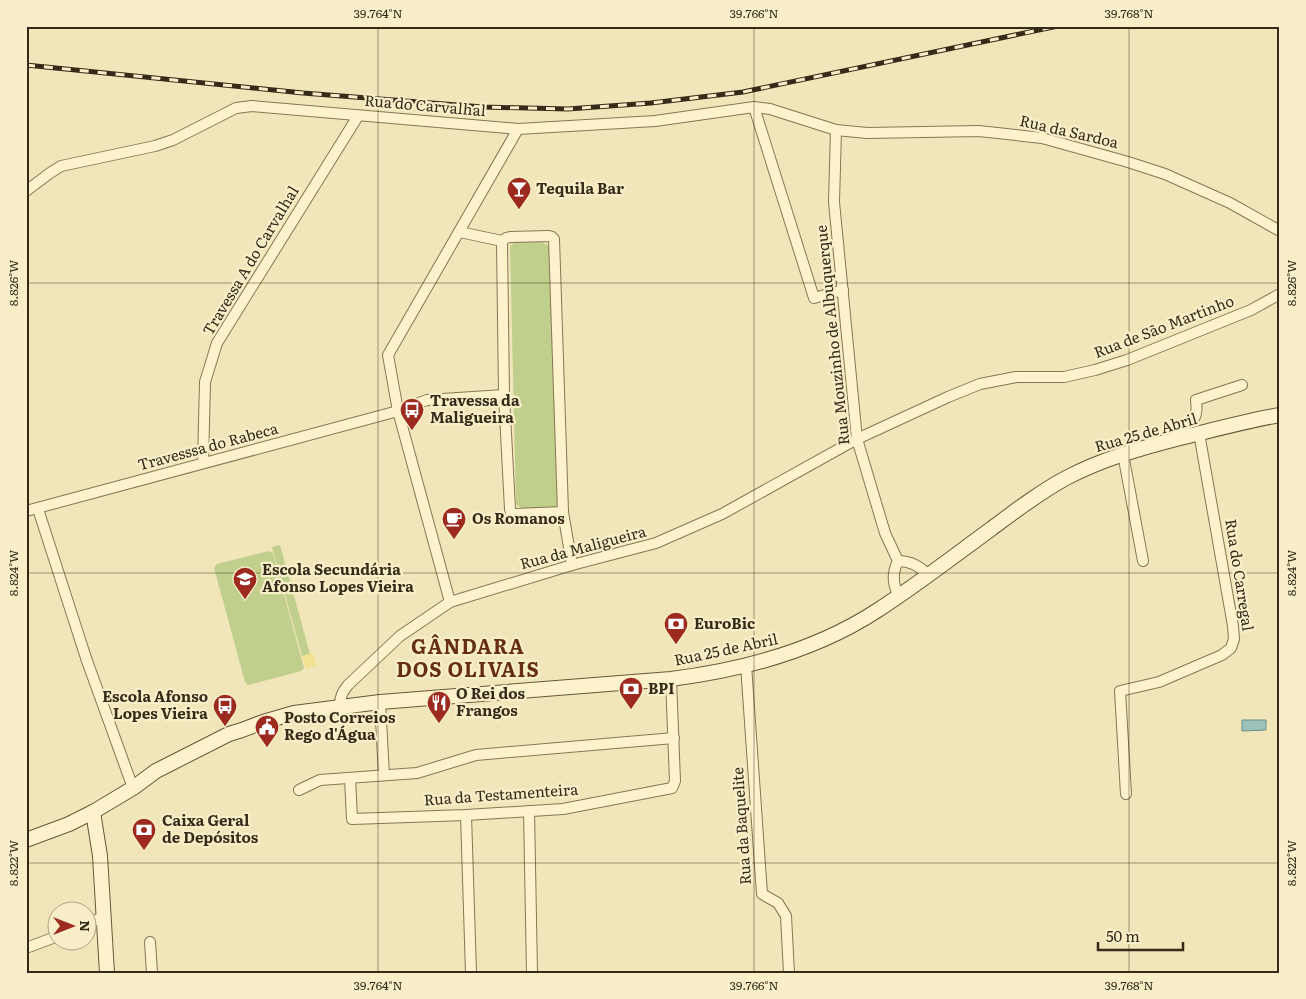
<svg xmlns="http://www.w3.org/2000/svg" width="1306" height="999" font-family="Literata,serif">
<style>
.green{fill:#c1cf8d}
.sand{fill:#f0e193}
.water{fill:#9ec1ba;stroke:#668f89}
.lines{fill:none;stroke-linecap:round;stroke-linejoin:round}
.street-casing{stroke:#897553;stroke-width:12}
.secondary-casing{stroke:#6a5636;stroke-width:16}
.street{stroke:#fcf3cd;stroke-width:10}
.secondary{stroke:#fcf3cd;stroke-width:14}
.rail-casing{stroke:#362a19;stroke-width:5}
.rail{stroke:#f8efc9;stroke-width:3;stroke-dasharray:9;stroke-linecap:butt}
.ticks{fill:none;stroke:#362a19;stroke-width:1;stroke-opacity:0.45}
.labels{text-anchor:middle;stroke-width:4.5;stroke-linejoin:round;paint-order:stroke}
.street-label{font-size:15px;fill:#362a19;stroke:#f8efc9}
.poi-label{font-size:15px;font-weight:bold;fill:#362a19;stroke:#f8efc9;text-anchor:start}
.district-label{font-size:20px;font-weight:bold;letter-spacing:1px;fill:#662f15;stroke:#f8efc9}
.neatline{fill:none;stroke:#362a19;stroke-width:2}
.ticks-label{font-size:12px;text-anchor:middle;fill:#362a19}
</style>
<rect width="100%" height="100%" fill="#f1e6b9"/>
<g class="green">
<path d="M515,242C526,242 544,238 550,248L557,504L555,508L522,509L516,504L510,246Z"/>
<polygon points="280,545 310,654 302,656 272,547"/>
<polygon points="269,551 273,553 304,668 301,671 248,685 245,682 214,568 217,564"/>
</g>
<polygon class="sand" points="313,653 317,666 306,669 302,656"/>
<polygon class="water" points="1242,720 1266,720 1266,730 1242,731"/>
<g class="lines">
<defs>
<g id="street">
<polyline points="754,107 814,298 843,290"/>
<polyline points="836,130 834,202 857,439 885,533 898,561"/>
<polyline points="26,191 50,173 61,166 155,146 173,140 236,108 252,106 518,129 655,121 754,107 770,109 836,130 867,133 979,131 1042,138 1128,162 1165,174 1230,203 1280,231"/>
<polyline points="460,232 502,241"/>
<path d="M1175,440V433C1190,420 1199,424 1196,400L1242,385"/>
<polyline points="1123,454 1143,561"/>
<polyline points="203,463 205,382 217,343 358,116"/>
<polyline points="38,509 86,658 133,788"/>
<polyline points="26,511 398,411 427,400 504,395"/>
<polyline points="563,512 515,514 511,513 510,509 504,395 502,241 506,238 510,237 549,236 552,237 554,239 563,512 572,565"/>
<path d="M898,561C892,573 892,584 899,596"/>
<path d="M898,561C911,561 920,566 928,575"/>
<polyline points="450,602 398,411 388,355 518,129"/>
<polyline points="746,665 762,894 778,903 786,916 789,973"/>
<polyline points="380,702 384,775"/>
<path d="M340,706C340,697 342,692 348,685L400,636L450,602L572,565L656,543L722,514L857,439L948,397L980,384L1016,377H1064L1095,370L1127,360L1251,310L1280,294"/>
<polyline points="350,778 352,819 466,815 563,809 672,788 675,781 671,679"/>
<polyline points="299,790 320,780 417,773 476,755 674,738"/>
<polyline points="1126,794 1120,691 1159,682 1222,655 1231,648 1234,639 1233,626 1199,433"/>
<polyline points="529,811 532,973"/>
<polyline points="466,815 471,973"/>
<polyline points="88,923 104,917"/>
<polyline points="150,942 152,973"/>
<polyline points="26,948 58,936"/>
</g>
<g id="secondary">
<polyline points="93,812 100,856 107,973"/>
<path d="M26,840L69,824L93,812L133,788L156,771L229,734L242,730L263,722L294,713L380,702L671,679C743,670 817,650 878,610C917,585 954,556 991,529C1015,511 1040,492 1066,478C1102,459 1141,448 1180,438C1213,430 1246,421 1280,415"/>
</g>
</defs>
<use href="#street" class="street-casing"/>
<use href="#secondary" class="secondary-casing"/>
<use href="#street" class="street"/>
<use href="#secondary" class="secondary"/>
<defs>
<polyline id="rail" points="26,65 303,93 483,107 568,109 651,103 743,92 1058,26"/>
</defs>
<use href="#rail" class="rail-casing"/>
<use href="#rail" class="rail"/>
</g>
<path class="ticks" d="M378,26V973M754,26V973M1129,26V973M26,283H1280M26,573H1280M26,863H1280"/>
<defs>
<symbol id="bar-pin" viewBox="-11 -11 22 30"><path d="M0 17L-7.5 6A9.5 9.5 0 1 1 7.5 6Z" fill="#9c2a1e" stroke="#f8efc9"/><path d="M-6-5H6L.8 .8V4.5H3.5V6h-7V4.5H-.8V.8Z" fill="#fff"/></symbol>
<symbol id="bus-pin" viewBox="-11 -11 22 30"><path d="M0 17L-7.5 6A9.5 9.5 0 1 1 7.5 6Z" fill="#9c2a1e" stroke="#f8efc9"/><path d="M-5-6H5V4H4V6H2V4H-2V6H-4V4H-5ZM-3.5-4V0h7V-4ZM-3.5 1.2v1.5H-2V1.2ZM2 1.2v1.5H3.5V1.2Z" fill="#fff"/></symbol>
<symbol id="cafe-pin" viewBox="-11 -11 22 30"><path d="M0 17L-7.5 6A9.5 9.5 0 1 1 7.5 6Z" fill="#9c2a1e" stroke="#f8efc9"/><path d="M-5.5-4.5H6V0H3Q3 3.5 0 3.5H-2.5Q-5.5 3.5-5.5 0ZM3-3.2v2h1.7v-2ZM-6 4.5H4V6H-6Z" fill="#fff"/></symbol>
<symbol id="school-pin" viewBox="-11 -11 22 30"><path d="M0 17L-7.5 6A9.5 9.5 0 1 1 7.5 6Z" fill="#9c2a1e" stroke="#f8efc9"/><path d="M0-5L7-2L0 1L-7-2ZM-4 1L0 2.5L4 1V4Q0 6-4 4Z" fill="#fff"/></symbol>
<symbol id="bank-pin" viewBox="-11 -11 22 30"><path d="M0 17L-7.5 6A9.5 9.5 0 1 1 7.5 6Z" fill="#9c2a1e" stroke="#f8efc9"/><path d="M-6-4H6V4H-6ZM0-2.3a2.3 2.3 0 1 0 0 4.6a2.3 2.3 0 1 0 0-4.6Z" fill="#fff"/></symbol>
<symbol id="restaurant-pin" viewBox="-11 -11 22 30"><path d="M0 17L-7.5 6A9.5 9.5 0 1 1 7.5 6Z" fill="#9c2a1e" stroke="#f8efc9"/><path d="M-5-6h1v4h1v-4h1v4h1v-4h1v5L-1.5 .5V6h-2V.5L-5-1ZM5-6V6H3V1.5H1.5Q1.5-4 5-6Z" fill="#fff"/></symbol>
<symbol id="civic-pin" viewBox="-11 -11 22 30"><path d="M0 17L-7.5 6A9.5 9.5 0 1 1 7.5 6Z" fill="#9c2a1e" stroke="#f8efc9"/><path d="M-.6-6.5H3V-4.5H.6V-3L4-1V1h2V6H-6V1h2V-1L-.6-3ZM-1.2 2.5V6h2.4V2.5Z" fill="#fff"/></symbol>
</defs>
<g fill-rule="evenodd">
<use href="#bar-pin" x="505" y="175" width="28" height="38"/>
<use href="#bus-pin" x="398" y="396" width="28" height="38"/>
<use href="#cafe-pin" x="440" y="505" width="28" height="38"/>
<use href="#school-pin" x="231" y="565" width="28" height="38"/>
<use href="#bank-pin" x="662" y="610" width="28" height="38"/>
<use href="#bank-pin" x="617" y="675" width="28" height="38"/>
<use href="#restaurant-pin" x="425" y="689" width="28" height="38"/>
<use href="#bus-pin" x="211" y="692" width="28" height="38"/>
<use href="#civic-pin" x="253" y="713" width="28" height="38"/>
<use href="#bank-pin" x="130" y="816" width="28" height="38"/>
</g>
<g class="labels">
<g class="street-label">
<text transform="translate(425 106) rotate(5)" y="5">Rua do Carvalhal</text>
<text transform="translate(1069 132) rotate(13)" y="5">Rua da Sardoa</text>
<text transform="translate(251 261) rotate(-59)" y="5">Travessa A do Carvalhal</text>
<text transform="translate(1164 327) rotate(-21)" y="5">Rua de São Martinho</text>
<text transform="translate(833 335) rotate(-96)" y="5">Rua Mouzinho de Albuquerque</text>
<text transform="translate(1146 433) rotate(-16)" y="5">Rua 25 de Abril</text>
<text transform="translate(208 447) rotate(-15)" y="5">Travesssa do Rabeca</text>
<text transform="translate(583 548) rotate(-15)" y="5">Rua da Maligueira</text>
<text transform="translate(1239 575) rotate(81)" y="5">Rua do Carregal</text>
<text transform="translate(726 650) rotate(-12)" y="5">Rua 25 de Abril</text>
<text transform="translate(501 795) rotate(-4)" y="5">Rua da Testamenteira</text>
<text transform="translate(742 826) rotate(-94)" y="5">Rua da Baquelite</text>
</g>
<g class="poi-label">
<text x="536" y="194">Tequila Bar</text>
<text x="430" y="406">Travessa da<tspan x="430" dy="17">Maligueira</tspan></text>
<text x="472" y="524">Os Romanos</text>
<text x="262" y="575">Escola Secundária<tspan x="262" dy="17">Afonso Lopes Vieira</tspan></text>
<text x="694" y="629">EuroBic</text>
<text x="648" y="694">BPI</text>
<text x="456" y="699">O Rei dos<tspan x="456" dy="17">Frangos</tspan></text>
<text x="208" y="702" text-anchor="end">Escola Afonso<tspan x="208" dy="17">Lopes Vieira</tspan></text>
<text x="284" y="723">Posto Correios<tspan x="284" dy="17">Rego d'Água</tspan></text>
<text x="162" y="826">Caixa Geral<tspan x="162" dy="17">de Depósitos</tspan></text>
</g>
<g class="district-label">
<text x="468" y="654">GÂNDARA<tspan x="468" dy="23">DOS OLIVAIS</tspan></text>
</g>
</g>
<rect width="1306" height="999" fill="none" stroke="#f8efc9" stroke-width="55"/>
<g transform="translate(72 926) rotate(90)"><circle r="24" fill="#f8efc9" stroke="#aaa083"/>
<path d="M0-4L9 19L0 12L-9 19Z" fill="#9c2a1e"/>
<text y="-8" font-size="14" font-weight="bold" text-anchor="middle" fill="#362a19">N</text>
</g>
<path d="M1098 942v8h85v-8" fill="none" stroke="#362a19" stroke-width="2.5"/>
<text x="1106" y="942" font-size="15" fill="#362a19" stroke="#f8efc9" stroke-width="4" paint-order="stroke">50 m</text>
<rect x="28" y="28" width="1250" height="944" class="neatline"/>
<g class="ticks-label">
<text x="378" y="18">39.764°N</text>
<text x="754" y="18">39.766°N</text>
<text x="1129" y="18">39.768°N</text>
<text transform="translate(1292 283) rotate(-90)" y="4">8.826°W</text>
<text transform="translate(14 283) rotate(-90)" y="4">8.826°W</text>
<text transform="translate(1292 573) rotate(-90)" y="4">8.824°W</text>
<text transform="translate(14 573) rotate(-90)" y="4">8.824°W</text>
<text transform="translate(1292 863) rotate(-90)" y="4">8.822°W</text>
<text transform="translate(14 863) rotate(-90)" y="4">8.822°W</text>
<text x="378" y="990">39.764°N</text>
<text x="754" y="990">39.766°N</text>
<text x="1129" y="990">39.768°N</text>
</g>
</svg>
